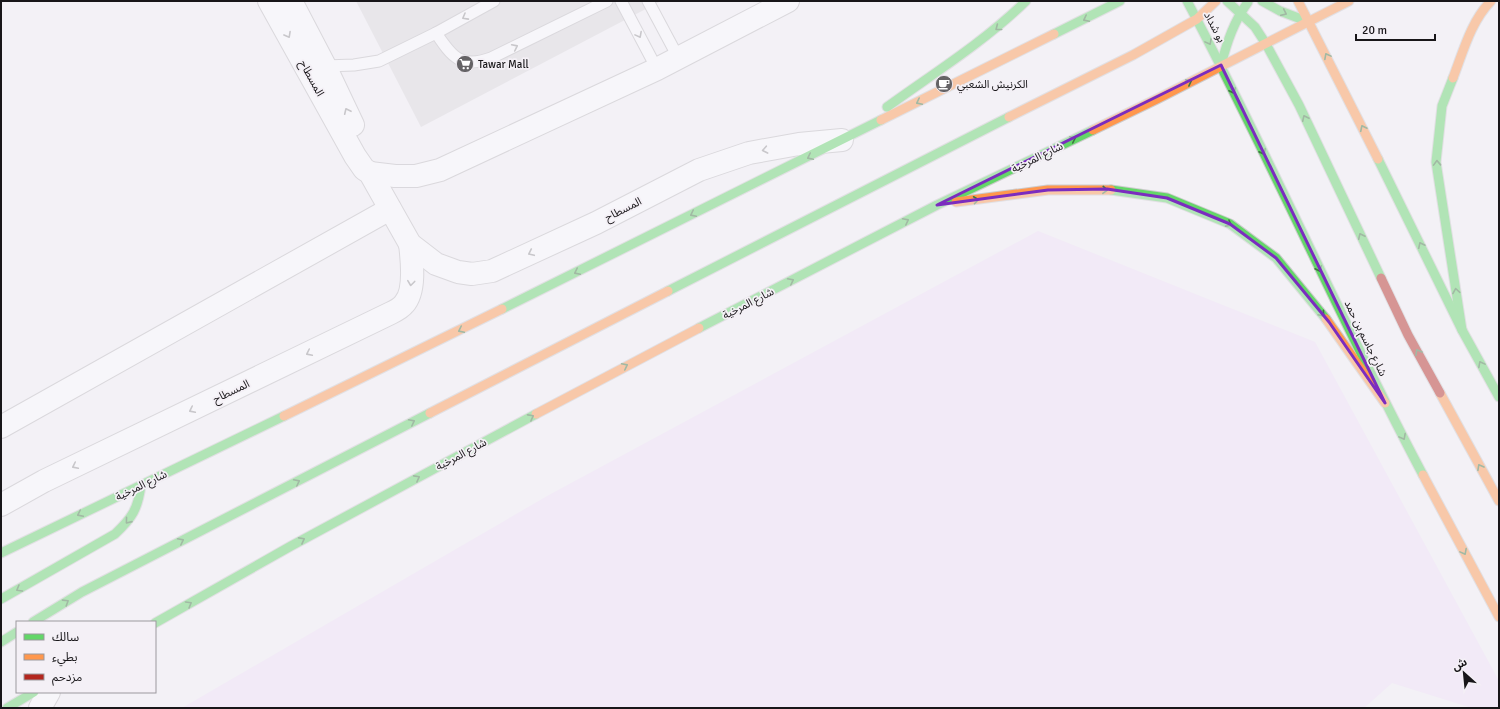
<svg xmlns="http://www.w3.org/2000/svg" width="1500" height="709" font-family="Signika,'Noto Sans Arabic',sans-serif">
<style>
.green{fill:#f1e2f8}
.building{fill:#dbd9dc}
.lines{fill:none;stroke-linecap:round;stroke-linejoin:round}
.lane-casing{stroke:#bdbbbe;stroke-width:13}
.street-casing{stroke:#bdbbbe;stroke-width:24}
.fast-casing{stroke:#cdcccd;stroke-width:11}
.slow-casing{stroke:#cdcccd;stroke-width:11}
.jam-casing{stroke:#cdcccd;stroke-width:11}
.lane{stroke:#fdfdfe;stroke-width:11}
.street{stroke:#fdfdfe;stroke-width:22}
.fast{stroke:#63d668;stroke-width:9}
.slow{stroke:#ff974d;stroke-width:9}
.jam{stroke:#b3261e;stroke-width:9}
.oneway{stroke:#3e7640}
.oneway2{stroke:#969597}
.marked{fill:none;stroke:#7b2cbf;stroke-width:3;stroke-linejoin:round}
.labels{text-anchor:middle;stroke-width:3.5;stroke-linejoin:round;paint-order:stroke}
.street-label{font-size:11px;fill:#181619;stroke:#f4f0f6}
.poi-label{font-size:11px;fill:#181619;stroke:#f4f0f6;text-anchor:start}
</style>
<rect width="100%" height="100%" fill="#f3f1f5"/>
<polygon class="green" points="1038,231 1315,342 1499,681 1499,708 1472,708 1392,683 1364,708 182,708 549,495"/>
<polygon class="building" points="356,1 661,1 421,127"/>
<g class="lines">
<defs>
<g id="lane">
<polyline points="621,1 657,69"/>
<polyline points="648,1 679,59"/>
<path d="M436,33C452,57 461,69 491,58L607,1"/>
<polyline points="322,67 325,66 354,65 379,61 436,33 494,1"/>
</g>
<g id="street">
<polyline points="269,1 355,156 364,169 370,173 410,244 436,264 458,272 472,274 492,271 596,223 699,170 749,153 799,144 842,140"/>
<polyline points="291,1 325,66 353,125"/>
<polyline points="370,173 395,176 416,176 440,170 657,69 788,1"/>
<polyline points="1,427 390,209"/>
<path d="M1,505L44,481L391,313C395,311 401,308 404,304C416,291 412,261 410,244"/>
<polyline points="40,708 49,692"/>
</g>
<g id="fast">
<path d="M1187,1C1270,157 1340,319 1423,475"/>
<polyline points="1227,1 1255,27 1266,44 1299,105 1381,278"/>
<polyline points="1262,1 1280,11 1309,22"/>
<polyline points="1054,34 1120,1"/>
<path d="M1221,65C1227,42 1234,21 1248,2"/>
<polyline points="1453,78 1442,106 1436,162 1462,330"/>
<path d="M887,107C934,73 984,42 1026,1"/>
<polyline points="1378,159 1462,330 1499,397"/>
<polyline points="1111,190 1167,198 1230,224 1276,258 1326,319"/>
<polyline points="668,291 1009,117"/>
<polyline points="502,309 881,120"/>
<polyline points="699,328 937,205 1093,130"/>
<polyline points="1,553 284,416"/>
<path d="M1,599L115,534C132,518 138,509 141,485"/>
<polyline points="33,622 82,592 430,413"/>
<polyline points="155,623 291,546 536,414"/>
<polyline points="1,642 17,632"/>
<polyline points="7,708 34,692"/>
</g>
<g id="slow">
<polyline points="1298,1 1378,159"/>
<path d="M1453,78C1463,52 1471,21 1491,1"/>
<polyline points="1009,117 1133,55 1197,19 1216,1"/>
<polyline points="881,120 1054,34"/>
<polyline points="1093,130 1157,99 1349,1"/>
<polyline points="956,202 1048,190 1111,190"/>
<polyline points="1326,319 1385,403"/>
<polyline points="1440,393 1499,501"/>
<polyline points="430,413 668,291"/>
<polyline points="536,414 699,328"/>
<polyline points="284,416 502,309"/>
<polyline points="1423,475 1499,617"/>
</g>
<polyline id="jam" points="1381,278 1408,335 1440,393"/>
</defs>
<use href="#lane" class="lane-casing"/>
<use href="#street" class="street-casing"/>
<use href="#fast" class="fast-casing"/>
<use href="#slow" class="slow-casing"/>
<use href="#jam" class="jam-casing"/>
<use href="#lane" class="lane"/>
<use href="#street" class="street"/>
<use href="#fast" class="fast"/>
<use href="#slow" class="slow"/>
<use href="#jam" class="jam"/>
</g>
<defs><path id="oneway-chevron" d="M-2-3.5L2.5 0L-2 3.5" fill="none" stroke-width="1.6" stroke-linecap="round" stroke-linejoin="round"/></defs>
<g class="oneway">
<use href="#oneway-chevron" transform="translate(1284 13) rotate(24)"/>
<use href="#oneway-chevron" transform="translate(1086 19) rotate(153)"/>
<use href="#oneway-chevron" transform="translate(998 28) rotate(142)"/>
<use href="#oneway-chevron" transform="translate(1209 42) rotate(62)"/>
<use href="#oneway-chevron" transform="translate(1327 56) rotate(-118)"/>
<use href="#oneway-chevron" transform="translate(1189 82) rotate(-28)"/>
<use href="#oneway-chevron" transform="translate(1233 91) rotate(65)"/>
<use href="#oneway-chevron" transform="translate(919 102) rotate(153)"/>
<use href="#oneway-chevron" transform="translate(1305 118) rotate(-115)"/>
<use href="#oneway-chevron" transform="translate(1363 128) rotate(-116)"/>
<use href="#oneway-chevron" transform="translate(1073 139) rotate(-26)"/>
<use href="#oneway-chevron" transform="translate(1263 152) rotate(64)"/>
<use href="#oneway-chevron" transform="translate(810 157) rotate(154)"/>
<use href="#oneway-chevron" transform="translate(1437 163) rotate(-92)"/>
<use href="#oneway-chevron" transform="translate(1105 190) rotate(3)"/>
<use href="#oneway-chevron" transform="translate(976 200) rotate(-7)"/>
<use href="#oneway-chevron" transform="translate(693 214) rotate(154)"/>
<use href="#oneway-chevron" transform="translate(906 221) rotate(-27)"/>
<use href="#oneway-chevron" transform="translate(1229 224) rotate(29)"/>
<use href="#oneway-chevron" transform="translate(1361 236) rotate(-115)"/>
<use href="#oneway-chevron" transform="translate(1421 245) rotate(-116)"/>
<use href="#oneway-chevron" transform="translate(1319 269) rotate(64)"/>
<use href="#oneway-chevron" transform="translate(577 272) rotate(154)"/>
<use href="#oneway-chevron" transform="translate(791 281) rotate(-27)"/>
<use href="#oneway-chevron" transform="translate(1456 291) rotate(-99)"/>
<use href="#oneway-chevron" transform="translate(1322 314) rotate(50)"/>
<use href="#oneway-chevron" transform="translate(461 330) rotate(154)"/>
<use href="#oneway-chevron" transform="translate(1418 352) rotate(-119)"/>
<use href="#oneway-chevron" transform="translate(1481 364) rotate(-118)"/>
<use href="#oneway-chevron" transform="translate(625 366) rotate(-27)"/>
<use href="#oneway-chevron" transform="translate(531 417) rotate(-28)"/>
<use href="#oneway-chevron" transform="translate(412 422) rotate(-27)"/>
<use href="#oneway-chevron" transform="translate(1403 437) rotate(62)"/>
<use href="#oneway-chevron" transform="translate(1480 467) rotate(-119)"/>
<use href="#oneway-chevron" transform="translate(417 478) rotate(-28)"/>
<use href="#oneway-chevron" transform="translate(297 482) rotate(-27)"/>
<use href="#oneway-chevron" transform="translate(80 514) rotate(154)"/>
<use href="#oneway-chevron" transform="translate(128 521) rotate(129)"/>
<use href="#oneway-chevron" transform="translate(302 540) rotate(-28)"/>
<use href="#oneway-chevron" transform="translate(181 541) rotate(-27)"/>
<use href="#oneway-chevron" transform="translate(1464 552) rotate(62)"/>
<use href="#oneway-chevron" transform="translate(19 589) rotate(150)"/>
<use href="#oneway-chevron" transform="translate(66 602) rotate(-32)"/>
<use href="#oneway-chevron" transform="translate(189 604) rotate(-30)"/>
</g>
<g class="oneway2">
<use href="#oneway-chevron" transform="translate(465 17) rotate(151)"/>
<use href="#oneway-chevron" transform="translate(288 35) rotate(61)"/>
<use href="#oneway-chevron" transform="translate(639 35) rotate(62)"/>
<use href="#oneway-chevron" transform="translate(515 47) rotate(-26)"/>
<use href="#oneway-chevron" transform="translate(347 111) rotate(-115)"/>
<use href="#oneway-chevron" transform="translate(765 150) rotate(169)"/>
<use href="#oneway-chevron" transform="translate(531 253) rotate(155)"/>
<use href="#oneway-chevron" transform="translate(411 283) rotate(97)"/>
<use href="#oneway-chevron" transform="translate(309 353) rotate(154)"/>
<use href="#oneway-chevron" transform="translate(192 410) rotate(154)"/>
<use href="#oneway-chevron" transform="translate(75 466) rotate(154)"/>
</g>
<path d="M0 0H1500V709H0ZM1221,65L1385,403L1329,322L1276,258L1230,224L1167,198L1107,189L1048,190L937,205Z" fill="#f3f1f5" fill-opacity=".55" fill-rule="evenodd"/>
<path class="marked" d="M1221,65L1385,403L1329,322L1276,258L1230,224L1167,198L1107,189L1048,190L937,205Z"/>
<defs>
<symbol id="supermarket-disc" viewBox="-11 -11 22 22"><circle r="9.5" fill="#656366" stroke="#f4f0f6"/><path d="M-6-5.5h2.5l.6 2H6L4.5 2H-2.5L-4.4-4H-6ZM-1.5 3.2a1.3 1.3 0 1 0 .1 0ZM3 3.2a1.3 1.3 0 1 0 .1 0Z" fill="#fff"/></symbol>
<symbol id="cafe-disc" viewBox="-11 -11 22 22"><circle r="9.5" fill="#656366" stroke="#f4f0f6"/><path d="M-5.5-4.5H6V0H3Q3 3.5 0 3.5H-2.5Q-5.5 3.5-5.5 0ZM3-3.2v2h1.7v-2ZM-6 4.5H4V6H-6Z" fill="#fff"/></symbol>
</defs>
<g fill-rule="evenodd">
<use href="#supermarket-disc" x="455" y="54" width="20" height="20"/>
<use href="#cafe-disc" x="934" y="74" width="20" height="20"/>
</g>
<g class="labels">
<g class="street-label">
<text transform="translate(1215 27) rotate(62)" y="4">بو شداد</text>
<text transform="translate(312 78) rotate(61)" y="4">المسطاح</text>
<text transform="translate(1037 157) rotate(-26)" y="4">شارع المرخية</text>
<text transform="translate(623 209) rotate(-27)" y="4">المسطاح</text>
<text transform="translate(748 303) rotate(-27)" y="4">شارع المرخية</text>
<text transform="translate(1366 338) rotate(64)" y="4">شارع جاسم بن حمد</text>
<text transform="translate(231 391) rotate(-26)" y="4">المسطاح</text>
<text transform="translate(461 454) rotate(-28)" y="4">شارع المرخية</text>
<text transform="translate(141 485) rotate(-26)" y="4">شارع المرخية</text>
</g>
<g class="poi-label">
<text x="478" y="68">Tawar Mall</text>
<text x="957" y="88">الكرنيش الشعبي</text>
</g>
</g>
<rect width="1500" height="709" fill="none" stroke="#181619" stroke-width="4"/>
<rect x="16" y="621" width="140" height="72" fill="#f4f0f6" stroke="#9c999e"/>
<rect x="24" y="634" width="20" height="6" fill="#63d668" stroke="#9c999e"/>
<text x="52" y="641" font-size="12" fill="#181619">سالك</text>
<rect x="24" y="654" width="20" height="6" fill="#ff974d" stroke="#9c999e"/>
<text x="52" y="661" font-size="12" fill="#181619">بطيء</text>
<rect x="24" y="674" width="20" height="6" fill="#b3261e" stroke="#9c999e"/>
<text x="52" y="681" font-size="12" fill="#181619">مزدحم</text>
<g transform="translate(1464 673) rotate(333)" stroke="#f4f0f6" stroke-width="3" paint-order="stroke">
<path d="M0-3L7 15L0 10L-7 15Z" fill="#181619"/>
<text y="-6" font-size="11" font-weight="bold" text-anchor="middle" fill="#181619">ش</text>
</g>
<path d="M1356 34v6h79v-6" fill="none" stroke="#181619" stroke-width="2"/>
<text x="1362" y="34" font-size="12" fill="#181619" stroke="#f4f0f6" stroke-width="3" paint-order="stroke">20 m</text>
</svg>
